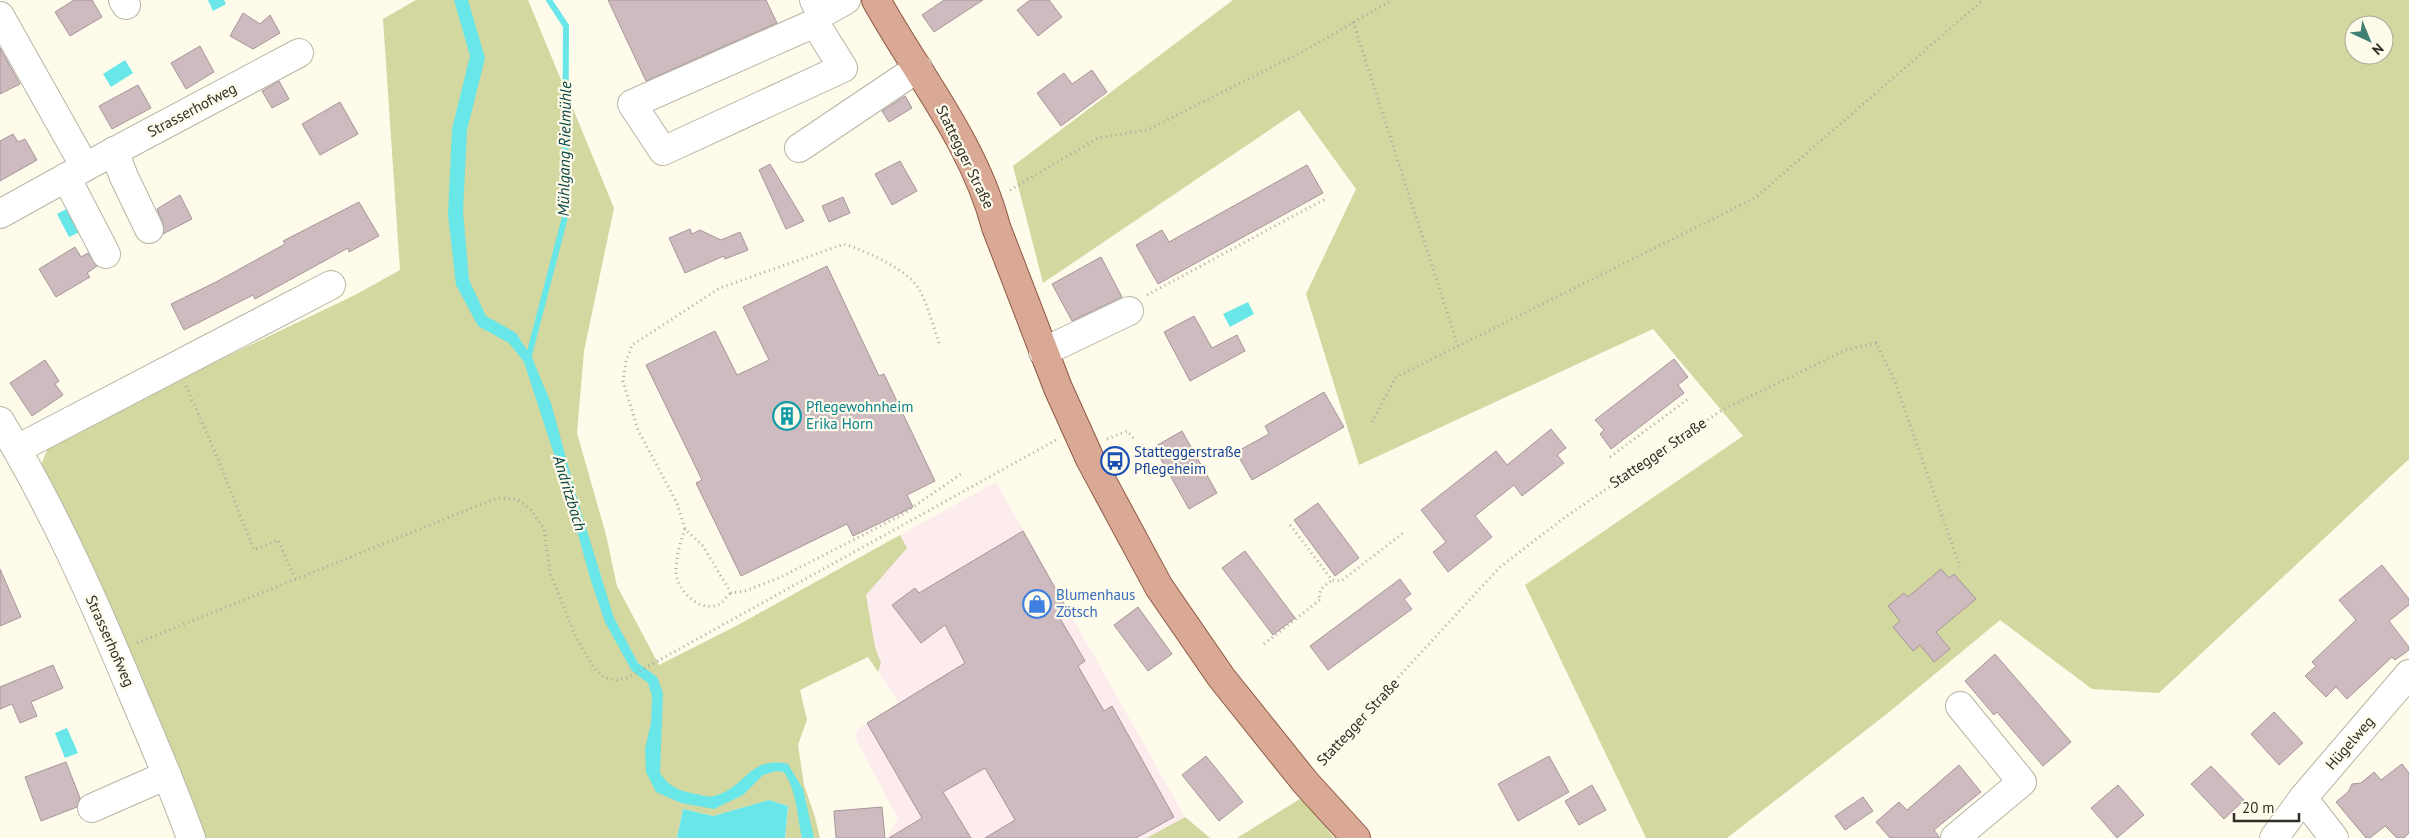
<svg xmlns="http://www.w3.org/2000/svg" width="2409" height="838" font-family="'PT Sans',sans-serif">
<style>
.commercial{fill:#fcecee}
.green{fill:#d3d7a0;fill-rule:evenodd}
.water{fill:#68e6e8}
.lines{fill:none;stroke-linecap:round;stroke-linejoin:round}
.stream{stroke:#68e6e8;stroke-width:6}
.building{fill:#cdbbc0;stroke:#a7959b}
.minor-casing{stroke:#b7b5a5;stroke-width:30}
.major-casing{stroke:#8d5842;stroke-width:30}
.path{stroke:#acaa9e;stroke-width:3;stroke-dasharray:1 4;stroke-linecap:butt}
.minor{stroke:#fff;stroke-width:28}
.major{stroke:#d9a996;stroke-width:28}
.labels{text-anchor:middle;stroke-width:4.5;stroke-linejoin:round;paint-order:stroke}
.street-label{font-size:15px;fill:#2f2e27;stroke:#fefbeb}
.culture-label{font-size:15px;fill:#0d838f;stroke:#fefbeb;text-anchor:start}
.transit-label{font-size:15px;fill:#164399;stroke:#fefbeb;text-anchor:start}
.shop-label{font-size:15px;fill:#366cbe;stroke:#fefbeb;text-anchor:start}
.water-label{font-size:16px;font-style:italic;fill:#074444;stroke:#fefbeb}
</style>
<rect width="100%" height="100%" fill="#fefbeb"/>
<polygon class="commercial" points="996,482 1185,817 1210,838 887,838 898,818 854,736 859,728 899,703 869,657 738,625"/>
<g class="green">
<polygon points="416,0 528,0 614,208 584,351 577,433 606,535 617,586 659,665 738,625 900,535 907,548 866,595 875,647 881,663 878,672 868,657 800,690 807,720 798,745 804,785 815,817 820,838 785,838 788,806 769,800 713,816 683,809 677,838 206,838 120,637 39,470 51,440 355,295 400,270 383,19"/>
<path d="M1233,0H2409V459L2159,693L2092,689L2000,620L1888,713L1727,838H1646L1525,585L1743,436L1653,329L1359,465L1306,294L1356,189L1299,110L1043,283L1013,166ZM2354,25H2384V55H2354Z"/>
<polygon points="1303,797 1334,838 1237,838"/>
<polygon points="1185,817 1210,838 1147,838"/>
</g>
<g class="water">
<polygon points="208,0 224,0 226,4 213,11"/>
<path d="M454,0H468L485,58L467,130L463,211L469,280L486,316L516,333L532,358L551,403L578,502L614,618L638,663L657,677L663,693L660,773C667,784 678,791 691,793C698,794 708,798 714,796C745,789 749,755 788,764L803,789L814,838H802C797,815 797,792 784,772L776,771L763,775L743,795L714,809L681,803L656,792L646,772L645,749L651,723L652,696L648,683L632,671L605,622L591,581L565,488L524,362L509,343L478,326L456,285L448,215L452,129L470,56Z"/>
<polygon points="125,60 133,73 111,87 103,74"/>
<polygon points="70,207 82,231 69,237 57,214"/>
<polygon points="1248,302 1254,314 1230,327 1223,314"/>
<polygon points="67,728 78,753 65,758 55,733"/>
<polygon points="769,800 788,806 785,838 677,838 683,809 713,816"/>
</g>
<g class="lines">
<polyline class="stream" points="528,359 565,217 566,26 549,0"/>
</g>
<g class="building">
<polygon points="74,0 92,0 102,17 70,36 55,12"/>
<polygon points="608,0 766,0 777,23 646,81"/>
<polygon points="944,0 983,0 934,32 922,15"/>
<polygon points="1030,0 1049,0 1062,17 1038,36 1017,10"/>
<polygon points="243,13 260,24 270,15 280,33 253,49 230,36"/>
<polygon points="200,46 214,72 186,89 171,63"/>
<polygon points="0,48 20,84 0,94"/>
<polygon points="1092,70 1107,92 1061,126 1037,93 1064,73 1072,84"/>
<polygon points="279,81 289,99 272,108 262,91"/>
<polygon points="138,85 151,108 112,129 99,106"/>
<polygon points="905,96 912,108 889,122 882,111"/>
<polygon points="340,102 358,134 320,155 302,124"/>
<polygon points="13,134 18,142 25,139 37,160 0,181 0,141"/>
<polygon points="900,161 917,191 892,205 875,174"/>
<polygon points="770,164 804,221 786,229 759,170"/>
<polygon points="1307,165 1323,193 1158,284 1136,245 1162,230 1169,242"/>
<polygon points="180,195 192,219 163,234 163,223 157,209"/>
<polygon points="843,197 850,213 829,222 822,206"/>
<polygon points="359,202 379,236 349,252 348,248 255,299 253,295 184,330 171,304 216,282 285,244 283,241"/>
<polygon points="690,229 692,234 700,230 721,240 740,232 748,250 725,259 724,256 685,273 669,238"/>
<polygon points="75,247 81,257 88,253 97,266 87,273 90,277 56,297 39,269"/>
<polygon points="1101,257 1122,297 1072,321 1052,284"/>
<polygon points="827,266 879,376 884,374 935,481 907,495 913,507 853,536 847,524 741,576 696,483 702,480 646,365 715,331 737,375 769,360 743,307"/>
<polygon points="1194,316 1212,348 1237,335 1245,351 1190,381 1164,332"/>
<polygon points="1674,359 1688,377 1678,385 1684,393 1611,449 1600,434 1604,430 1595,420"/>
<polygon points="45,360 59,381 55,384 63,395 32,416 10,383"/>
<polygon points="1324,392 1344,427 1252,480 1236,452 1269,434 1265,426"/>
<polygon points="1551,429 1566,448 1557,455 1564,463 1522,496 1514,485 1475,516 1492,537 1448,572 1433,552 1446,542 1421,510 1496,451 1507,465"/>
<polygon points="1182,431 1217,493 1189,509 1154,447"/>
<polygon points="1318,503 1359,558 1335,576 1294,520"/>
<polygon points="1023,531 1067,609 1058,615 1085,661 1078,666 1104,711 1112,706 1174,817 1136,838 985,838 1015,820 985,768 943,792 971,838 889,838 922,818 867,723 965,663 945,625 921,643 892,605 915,588 919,593"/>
<polygon points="1245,551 1295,618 1273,635 1222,568"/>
<polygon points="2382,565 2409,599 2409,605 2389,621 2409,647 2409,650 2395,660 2392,657 2347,699 2336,687 2326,697 2305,676 2316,666 2312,662 2356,620 2339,600"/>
<polygon points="0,569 21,617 0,626"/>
<polygon points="1941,569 1949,578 1954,574 1976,599 1936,632 1950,649 1934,662 1920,645 1913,651 1893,627 1900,621 1888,606 1904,593 1908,597"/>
<polygon points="1400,579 1411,594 1404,599 1412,609 1328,670 1310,646"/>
<polygon points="1138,607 1172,654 1148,671 1114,625"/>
<polygon points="1995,654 2071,742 2043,766 1997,712 1994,715 1965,681"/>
<polygon points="53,665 63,688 31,702 37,716 20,723 12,704 0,709 0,687"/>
<polygon points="2274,712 2303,743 2279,765 2251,734"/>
<polygon points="1206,756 1243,802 1219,821 1182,775"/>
<polygon points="1549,756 1569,792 1518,821 1498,784"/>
<polygon points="66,762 80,798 77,807 41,821 25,777"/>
<polygon points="2402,764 2409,773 2409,833 2404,838 2397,838 2385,826 2370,838 2366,838 2336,802 2348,792 2352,784 2361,783 2374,772 2381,780"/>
<polygon points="1959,765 1981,792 1934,830 1940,838 1890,838 1876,822 1899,802 1907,810"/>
<polygon points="2211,766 2244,800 2224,819 2191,784"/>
<polygon points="1592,785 1606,810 1579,825 1565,801"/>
<polygon points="2118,785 2144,815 2117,838 2091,808"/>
<polygon points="1863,797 1873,811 1845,830 1835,816"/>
<polygon points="882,807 885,838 836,838 834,811"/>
</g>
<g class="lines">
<defs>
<g id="minor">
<polyline points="123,0 126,5"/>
<polyline points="814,0 821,14 846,0"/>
<polyline points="0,16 85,167 299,53"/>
<polyline points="815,23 843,68 663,151 632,104 815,23 821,14"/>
<polyline points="799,148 918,68"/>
<polyline points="114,151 124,177 149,229"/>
<polyline points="66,177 106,254"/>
<polyline points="0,214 85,167"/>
<polyline points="1043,352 1129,311"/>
<path d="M0,421C53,508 95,603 134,697C154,744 174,790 191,838"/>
<polyline points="17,449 331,285"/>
<polyline points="2303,798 2334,838"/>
<polyline points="92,808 167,775"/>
<polyline points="1955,838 2022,782 1960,706"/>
<polyline points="2274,838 2303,798 2409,674"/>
</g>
<path id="major" d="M876,0C917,74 974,143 996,227L1058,388L1090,459L1159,587L1221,677L1305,782L1356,838"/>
</defs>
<use href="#minor" class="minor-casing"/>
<use href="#major" class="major-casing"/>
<g class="path">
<polyline points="1353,22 1458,346"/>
<polyline points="1010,190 1098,138 1147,130 1302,52 1392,0"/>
<polyline points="1147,295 1325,199"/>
<path d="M939,343C933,326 928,305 919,289C907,269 866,251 844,244L720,288L632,345L626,361L623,381L638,430L677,503L685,529L703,546L731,593L745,591L781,577L900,516L964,472"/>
<polyline points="186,386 218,459 254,550 278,540 296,580"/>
<polyline points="1372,422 1396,377 1755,198 1983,0"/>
<polyline points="1107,439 1127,431 1134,439"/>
<polyline points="1610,457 1688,399"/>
<polyline points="1290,525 1332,580 1341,581 1403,533"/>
<path d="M685,529C680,542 676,558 676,571C676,590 700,614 720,604C723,602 727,596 731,593"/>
<polyline points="137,643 497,498 517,499 531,510 544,529 550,573 578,642 594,668 605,678 617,680 627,678 1056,440"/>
<polyline points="1264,644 1321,599 1319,596 1321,589 1332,580"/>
<polyline points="1320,762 1500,567 1564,518 1722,410 1846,350 1876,343 1894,379 1960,567"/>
</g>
<use href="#minor" class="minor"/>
<use href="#major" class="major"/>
</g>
<defs>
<symbol id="building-ring" viewBox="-11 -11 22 22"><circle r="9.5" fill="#fefbeb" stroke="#0f9aa8" stroke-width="1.5"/><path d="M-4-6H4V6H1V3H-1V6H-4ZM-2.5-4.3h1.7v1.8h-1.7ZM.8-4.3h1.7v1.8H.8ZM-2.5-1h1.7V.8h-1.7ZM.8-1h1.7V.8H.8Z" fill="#0f9aa8"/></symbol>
<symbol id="bus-ring" viewBox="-11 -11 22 22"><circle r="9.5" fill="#fefbeb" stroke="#1a4fb4" stroke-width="1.5"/><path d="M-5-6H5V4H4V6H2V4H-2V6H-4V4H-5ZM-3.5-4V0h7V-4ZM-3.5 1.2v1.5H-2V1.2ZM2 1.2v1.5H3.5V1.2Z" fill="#1a4fb4"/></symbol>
<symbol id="shop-ring" viewBox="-11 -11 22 22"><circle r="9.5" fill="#fefbeb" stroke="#3f7fe0" stroke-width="1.5"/><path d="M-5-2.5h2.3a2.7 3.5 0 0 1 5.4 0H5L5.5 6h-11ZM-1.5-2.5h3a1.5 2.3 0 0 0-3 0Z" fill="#3f7fe0"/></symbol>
</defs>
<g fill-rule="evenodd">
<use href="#building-ring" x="771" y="400" width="32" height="32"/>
<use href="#bus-ring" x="1099" y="445" width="32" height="32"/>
<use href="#shop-ring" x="1021" y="588" width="32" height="32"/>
</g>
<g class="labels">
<g class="street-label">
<text transform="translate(192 110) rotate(-28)" y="5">Strasserhofweg</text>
<text transform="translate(965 157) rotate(64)" y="5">Stattegger Straße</text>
<text transform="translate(1658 453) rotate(-34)" y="5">Stattegger Straße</text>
<text transform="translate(110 641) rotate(66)" y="5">Strasserhofweg</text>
<text transform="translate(1358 722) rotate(-47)" y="5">Stattegger Straße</text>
<text transform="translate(2350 743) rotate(-49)" y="5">Hügelweg</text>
</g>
<g class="culture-label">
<text x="806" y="412">Pflegewohnheim<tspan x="806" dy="17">Erika Horn</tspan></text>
</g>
<g class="transit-label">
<text x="1134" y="457">Statteggerstraße<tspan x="1134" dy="17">Pflegeheim</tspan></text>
</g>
<g class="shop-label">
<text x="1056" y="600">Blumenhaus<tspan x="1056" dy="17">Zötsch</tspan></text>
</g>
<g class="water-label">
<text transform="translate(564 149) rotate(-89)" y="6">Mühlgang Rielmühle</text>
<text transform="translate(570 493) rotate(73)" y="6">Andritzbach</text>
</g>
</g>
<g transform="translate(2369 40) rotate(136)"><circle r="24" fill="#fefbeb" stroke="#aba99d"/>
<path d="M0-4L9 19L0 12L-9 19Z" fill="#3f8173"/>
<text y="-8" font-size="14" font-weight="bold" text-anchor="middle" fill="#2f2e27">N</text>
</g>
<path d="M2234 813v8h65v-8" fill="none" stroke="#2f2e27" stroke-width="2.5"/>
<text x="2242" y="813" font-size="15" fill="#2f2e27" stroke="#fefbeb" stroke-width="4" paint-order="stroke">20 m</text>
</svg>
